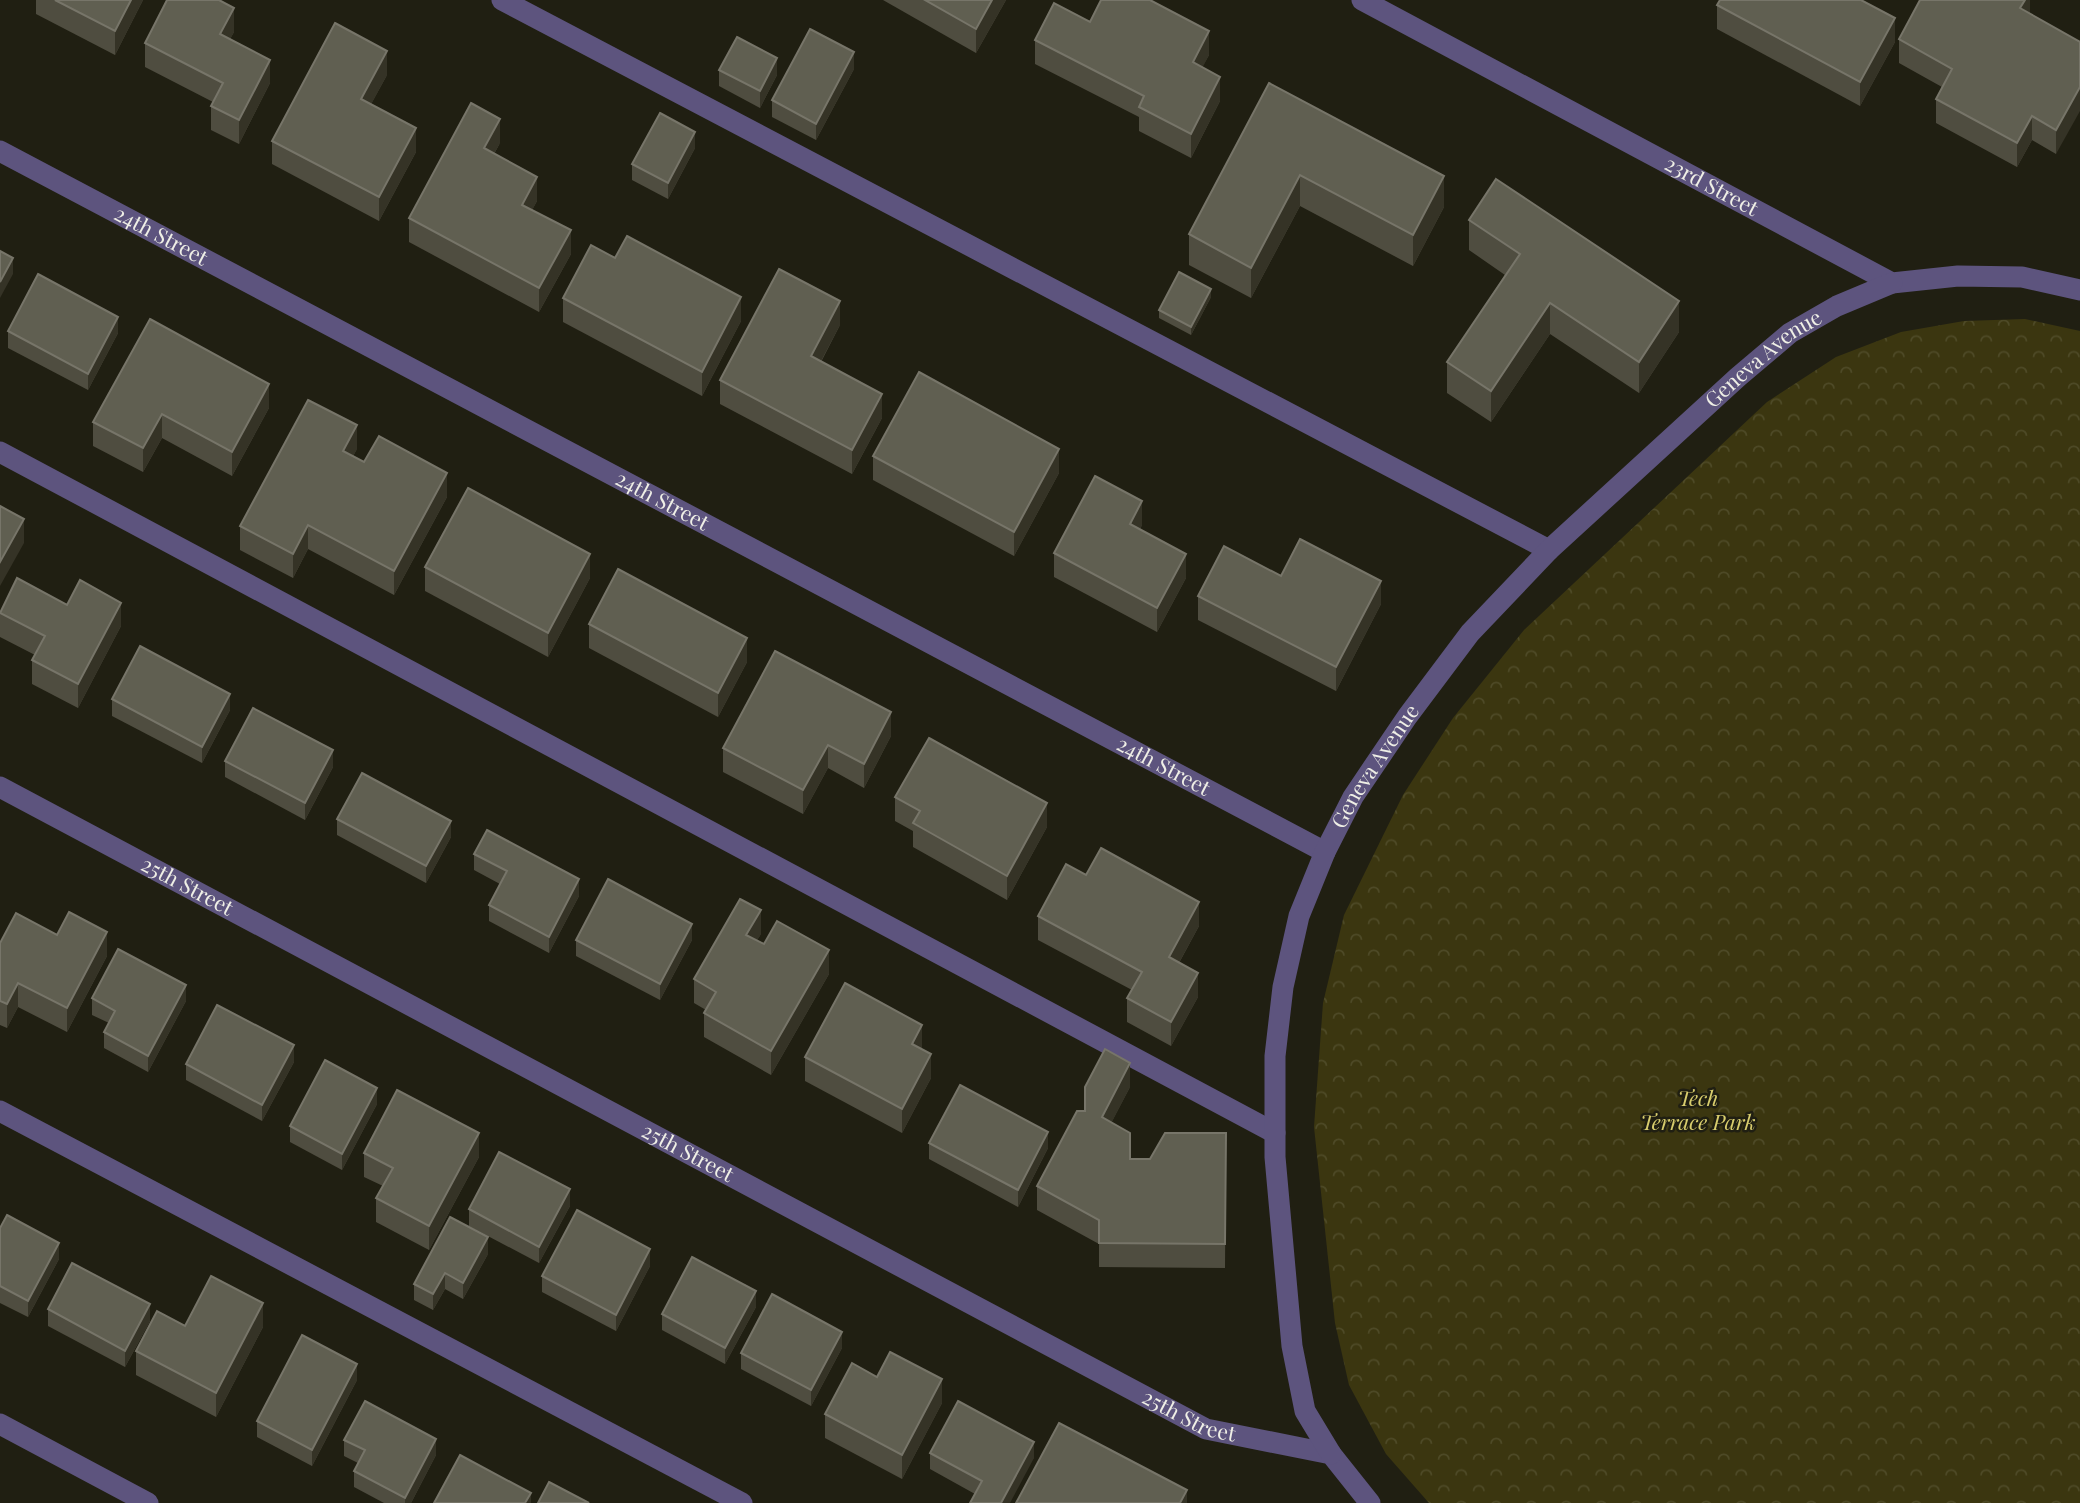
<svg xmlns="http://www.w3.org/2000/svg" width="2080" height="1503" font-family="'Playfair Display',serif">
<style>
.park{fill:url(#park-crowns)}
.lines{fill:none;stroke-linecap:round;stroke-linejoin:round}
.minor{stroke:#5d547e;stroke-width:21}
.wall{fill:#4f4d40}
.shaded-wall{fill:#353326}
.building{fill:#605f51;stroke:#777569;stroke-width:2}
.labels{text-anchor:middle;stroke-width:5;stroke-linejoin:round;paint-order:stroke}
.street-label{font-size:21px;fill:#efefe6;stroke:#201f12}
.park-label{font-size:21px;font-style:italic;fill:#d8cd6d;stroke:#201f12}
</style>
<defs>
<pattern id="park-crowns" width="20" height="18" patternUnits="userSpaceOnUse" patternTransform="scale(1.75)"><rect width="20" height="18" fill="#3b3610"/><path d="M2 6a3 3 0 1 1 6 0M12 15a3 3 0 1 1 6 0" fill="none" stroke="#4e4a27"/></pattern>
</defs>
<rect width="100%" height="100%" fill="#201f12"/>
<polygon class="park" points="2025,319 2080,331 2080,1503 1429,1503 1386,1454 1349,1385 1335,1323 1314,1127 1323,1003 1344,915 1403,795 1453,718 1524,630 1767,402 1836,357 1901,332 1964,321"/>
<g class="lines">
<g class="minor">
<polyline points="502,0 1549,550"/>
<path id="s1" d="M1362,0L1892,283L1958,276L2022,277L2080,290"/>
<path id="s2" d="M0,151L1325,852"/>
<polyline points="0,452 1275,1133"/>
<path id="s3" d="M0,787L1206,1429L1331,1454L1370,1503"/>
<polyline points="0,1111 742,1503"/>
<polyline points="0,1424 148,1503"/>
<path id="s4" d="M1331,1454L1305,1411L1292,1346L1275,1157V1056L1283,987L1299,916L1325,852L1353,797L1407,717L1470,633L1549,550L1738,377L1790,333L1837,306L1892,283"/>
</g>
</g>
<g class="wall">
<polygon points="36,0 143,0 115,55 36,14"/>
<polygon points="883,0 1006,0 976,53"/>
<polygon points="2030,0 2030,14 2080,42 2056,154 2032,140 2017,167 1936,123 1936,99 1942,87 1899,63 1899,39"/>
<polygon points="1717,5 1895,42 1860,106 1717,29"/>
<polygon points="1090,22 1209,55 1202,67 1220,101 1191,158 1139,131 1139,117 1035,64 1035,40"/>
<polygon points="234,32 230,39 270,83 239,144 211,130 211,106 213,102 145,67 145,43"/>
<polygon points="854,69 816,140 772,117 772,100"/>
<polygon points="719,70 777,75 760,108 719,86"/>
<polygon points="387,75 371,104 416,152 379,221 272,164 272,141"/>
<polygon points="1269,83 1444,207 1413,266 1300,206 1251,298 1189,265 1189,234"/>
<polygon points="500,143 494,154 537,201 532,210 571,254 539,312 409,242 409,218"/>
<polygon points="695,148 668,199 632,180 632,164"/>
<polygon points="1469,220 1679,332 1639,393 1550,334 1491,422 1447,393 1447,362 1505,275 1469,250"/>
<polygon points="1211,297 1191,335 1159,318 1159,310"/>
<polygon points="563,298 741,321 702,396 563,322"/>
<polygon points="150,319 269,408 232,476 162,438 143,472 93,446 93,422"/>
<polygon points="840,325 821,362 882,418 852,474 720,404 720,380"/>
<polygon points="8,331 118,333 88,390 8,348"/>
<polygon points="357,449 353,456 364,462 447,497 394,595 308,549 293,578 240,550 240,526"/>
<polygon points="873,456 1059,473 1014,556 873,480"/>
<polygon points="1142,525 1140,529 1186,578 1157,632 1054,577 1054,553"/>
<polygon points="425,567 590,578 548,657 425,591"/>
<polygon points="1281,576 1381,604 1336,691 1198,620 1198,596"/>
<polygon points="67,605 121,626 78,708 32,684 32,660 35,655 0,637 0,611"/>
<polygon points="589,624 747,662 718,717 589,648"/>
<polygon points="112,699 230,710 202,763 112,716"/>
<polygon points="891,736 864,788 828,768 803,814 723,772 723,748"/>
<polygon points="225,761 333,767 305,820 225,777"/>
<polygon points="895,797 1047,827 1007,900 913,847 913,831 895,821"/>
<polygon points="337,819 451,837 426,883 337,835"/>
<polygon points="474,854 579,896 549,953 489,921 489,905 500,884 474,870"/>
<polygon points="1086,875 1199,926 1179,963 1198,997 1171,1046 1127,1022 1127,998 1132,990 1038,940 1038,916"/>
<polygon points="761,934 757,940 829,974 771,1075 704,1037 704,1013 706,1010 694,1003 694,979"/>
<polygon points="57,935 107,956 67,1032 18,1007 7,1028 0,1025 0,943"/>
<polygon points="576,940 692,940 660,1000 576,956"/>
<polygon points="92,998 186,1001 148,1072 104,1048 104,1032 109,1023 92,1015"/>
<polygon points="922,1049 931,1078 902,1133 805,1081 805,1057"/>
<polygon points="294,1062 262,1121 186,1080 186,1064"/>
<polygon points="1130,1087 1111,1123 1130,1159 1150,1159 1226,1133 1225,1268 1099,1267 1099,1244 1037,1210 1037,1186 1085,1111"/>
<polygon points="377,1104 342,1170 290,1142 290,1126"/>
<polygon points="929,1143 1048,1148 1018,1207 929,1159"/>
<polygon points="364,1153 479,1157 429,1250 376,1222 376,1198 383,1186 364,1177"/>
<polygon points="570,1206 539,1263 469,1226 469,1209"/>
<polygon points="0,1228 59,1259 28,1317 0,1303"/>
<polygon points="488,1254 463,1299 445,1289 433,1310 414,1300 414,1284"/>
<polygon points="650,1266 616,1331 542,1292 542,1276"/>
<polygon points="756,1307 725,1364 662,1330 662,1314"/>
<polygon points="48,1309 150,1321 125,1367 48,1326"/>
<polygon points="185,1326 263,1327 216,1417 136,1375 136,1351"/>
<polygon points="842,1348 811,1406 741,1369 741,1353"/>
<polygon points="877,1377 942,1403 902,1479 825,1438 825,1414"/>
<polygon points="357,1380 312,1466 257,1437 257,1421"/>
<polygon points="344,1440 436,1455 411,1503 384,1503 354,1487 354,1471 358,1463 344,1456"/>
<polygon points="930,1453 1034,1458 975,1494 930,1469"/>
</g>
<g class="shaded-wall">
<polygon points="131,0 143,0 115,55 115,31"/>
<polygon points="992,0 1006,0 976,53 976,29"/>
<polygon points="2025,0 2030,0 2030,15 2020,8"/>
<polygon points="234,8 234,32 220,58 220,34"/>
<polygon points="1895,18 1895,42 1860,106 1860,82"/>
<polygon points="1209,31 1209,55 1193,86 1193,62"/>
<polygon points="387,51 387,75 361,123 361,99"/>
<polygon points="854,52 854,69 816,140 816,124"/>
<polygon points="777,58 777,75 760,108 760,91"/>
<polygon points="270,60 270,83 239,144 239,120"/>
<polygon points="1220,77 1220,101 1191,158 1191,134"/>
<polygon points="2080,87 2080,111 2056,154 2056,130"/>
<polygon points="2032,116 2032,140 2017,167 2017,143"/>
<polygon points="500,119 500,143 484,172 484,148"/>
<polygon points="416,128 416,152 379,221 379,197"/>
<polygon points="695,132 695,148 668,199 668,183"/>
<polygon points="1300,175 1300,206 1251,298 1251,268"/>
<polygon points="1444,176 1444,207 1413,266 1413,235"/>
<polygon points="537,177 537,201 522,229 522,205"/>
<polygon points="571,230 571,254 539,312 539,288"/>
<polygon points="13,258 13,274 0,298 0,282"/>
<polygon points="1211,289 1211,297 1191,335 1191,327"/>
<polygon points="741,297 741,321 702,396 702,372"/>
<polygon points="840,301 840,325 811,380 811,356"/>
<polygon points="1679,301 1679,332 1639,393 1639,362"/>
<polygon points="1550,303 1550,334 1491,422 1491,391"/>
<polygon points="118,317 118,333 88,390 88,374"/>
<polygon points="269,384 269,408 232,476 232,452"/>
<polygon points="882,394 882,418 852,474 852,450"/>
<polygon points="162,414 162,438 143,472 143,448"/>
<polygon points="357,425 357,449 343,475 343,451"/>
<polygon points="1059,449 1059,473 1014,556 1014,532"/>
<polygon points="447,473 447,497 394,595 394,571"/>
<polygon points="1142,501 1142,525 1130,548 1130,524"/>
<polygon points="24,519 24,543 0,586 0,562"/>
<polygon points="308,525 308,549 293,578 293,554"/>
<polygon points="590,554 590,578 548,657 548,633"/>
<polygon points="1186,554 1186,578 1157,632 1157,608"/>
<polygon points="1381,581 1381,604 1336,691 1336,667"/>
<polygon points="121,603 121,626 78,708 78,684"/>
<polygon points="747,638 747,662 718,717 718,693"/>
<polygon points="230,694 230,710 202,763 202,747"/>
<polygon points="891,712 891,736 864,788 864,764"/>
<polygon points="828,745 828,768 803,814 803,790"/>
<polygon points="333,750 333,767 305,820 305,803"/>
<polygon points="1047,803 1047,827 1007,900 1007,876"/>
<polygon points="451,821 451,837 426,883 426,866"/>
<polygon points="579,879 579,896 549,953 549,937"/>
<polygon points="1199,902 1199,926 1169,981 1169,957"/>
<polygon points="761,910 761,934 746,959 746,935"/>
<polygon points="692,924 692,940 660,1000 660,984"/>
<polygon points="107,932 107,956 67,1032 67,1008"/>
<polygon points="829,950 829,974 771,1075 771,1051"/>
<polygon points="1198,973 1198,997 1171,1046 1171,1022"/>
<polygon points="18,983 18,1007 7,1028 7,1004"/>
<polygon points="186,985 186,1001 148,1072 148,1056"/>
<polygon points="922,1025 922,1048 912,1068 912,1044"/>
<polygon points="294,1045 294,1062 262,1121 262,1105"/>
<polygon points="931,1054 931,1078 902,1133 902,1109"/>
<polygon points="1130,1063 1130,1087 1102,1141 1102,1117"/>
<polygon points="377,1088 377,1104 342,1170 342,1154"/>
<polygon points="1048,1132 1048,1148 1018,1207 1018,1190"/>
<polygon points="479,1133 479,1157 429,1250 429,1226"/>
<polygon points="570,1189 570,1206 539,1263 539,1247"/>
<polygon points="488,1237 488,1254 463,1299 463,1283"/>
<polygon points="59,1243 59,1259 28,1317 28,1301"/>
<polygon points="650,1249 650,1266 616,1331 616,1315"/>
<polygon points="445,1273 445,1289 433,1310 433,1294"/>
<polygon points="756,1291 756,1307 725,1364 725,1348"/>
<polygon points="263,1303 263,1327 216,1417 216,1393"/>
<polygon points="150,1304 150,1321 125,1367 125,1351"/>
<polygon points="842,1332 842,1348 811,1406 811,1390"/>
<polygon points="357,1364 357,1380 312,1466 312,1450"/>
<polygon points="942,1379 942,1403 902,1479 902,1455"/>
<polygon points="436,1439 436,1455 411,1503 405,1503 405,1498"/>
<polygon points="1034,1442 1034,1458 1010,1503 1001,1503"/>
<polygon points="1187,1490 1187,1503 1180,1503"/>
<polygon points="531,1493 531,1503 525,1503"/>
</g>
<g class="building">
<polygon points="55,0 131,0 115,31"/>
<polygon points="167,0 219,0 234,8 220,34 270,60 239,120 211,106 223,83 145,43"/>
<polygon points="925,0 992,0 976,29"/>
<polygon points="1101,0 1150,0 1209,31 1193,62 1220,77 1191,134 1139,107 1144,96 1035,40 1054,3 1090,22"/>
<polygon points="1720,0 1861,0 1895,18 1860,82 1717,5"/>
<polygon points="1920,0 2025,0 2020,8 2080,42 2080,87 2056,130 2032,116 2017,143 1936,99 1952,69 1899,39"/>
<polygon points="335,23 387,51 361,99 416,128 379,197 272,141"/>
<polygon points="810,29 854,52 816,124 772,100"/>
<polygon points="737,37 777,58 760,91 719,70"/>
<polygon points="1269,83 1444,176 1413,235 1300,175 1251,268 1189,234"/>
<polygon points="471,103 500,119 484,148 537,177 522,205 571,230 539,288 409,218"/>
<polygon points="660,113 695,132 668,183 632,164"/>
<polygon points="1496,179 1679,301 1639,362 1550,303 1491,391 1447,362 1520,254 1469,220"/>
<polygon points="627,236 741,297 702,372 563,298 591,245 615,258"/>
<polygon points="0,251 13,258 0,282"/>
<polygon points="779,269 840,301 811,356 882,394 852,450 720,380"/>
<polygon points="1179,272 1211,289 1191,327 1159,310"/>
<polygon points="38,274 118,317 88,374 8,331"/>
<polygon points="150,319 269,384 232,452 162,414 143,448 93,422"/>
<polygon points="919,372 1059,449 1014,532 873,456"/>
<polygon points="308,400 357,425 343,451 364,462 379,436 447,473 394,571 308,525 293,554 240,526"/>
<polygon points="1095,476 1142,501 1130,524 1186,554 1157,608 1054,553"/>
<polygon points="468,488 590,554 548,633 425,567"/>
<polygon points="0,506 24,519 0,562"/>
<polygon points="1300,539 1381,581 1336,667 1198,596 1224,546 1281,576"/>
<polygon points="618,569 747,638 718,693 589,624"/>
<polygon points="17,578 67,605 80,580 121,603 78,684 32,660 45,636 0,613"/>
<polygon points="140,646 230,694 202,747 112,699"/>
<polygon points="775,651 891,712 864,764 828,745 803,790 723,748"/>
<polygon points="253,708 333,750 305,803 225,761"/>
<polygon points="929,738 1047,803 1007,876 913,823 920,811 895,797"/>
<polygon points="362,773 451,821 426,866 337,819"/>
<polygon points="487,830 579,879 549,937 489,905 507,871 474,854"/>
<polygon points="1101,848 1199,902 1169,957 1198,973 1171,1022 1127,998 1142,972 1038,916 1066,864 1086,875"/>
<polygon points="608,879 692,924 660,984 576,940"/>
<polygon points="740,899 761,910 746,935 764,944 777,921 829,950 771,1051 704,1013 716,992 694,979"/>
<polygon points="69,912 107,932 67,1008 18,983 7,1004 0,1001 0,943 16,913 57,935"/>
<polygon points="118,949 186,985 148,1056 104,1032 115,1011 92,998"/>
<polygon points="845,983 922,1025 912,1044 931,1054 902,1109 805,1057"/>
<polygon points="217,1005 294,1045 262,1105 186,1064"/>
<polygon points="1105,1049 1130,1063 1102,1117 1130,1133 1130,1159 1150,1159 1165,1133 1226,1133 1225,1244 1099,1243 1099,1220 1037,1186 1077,1111 1085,1111 1085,1087"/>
<polygon points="325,1060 377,1088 342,1154 290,1126"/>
<polygon points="960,1085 1048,1132 1018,1190 929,1143"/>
<polygon points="397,1090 479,1133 429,1226 376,1198 393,1168 364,1153"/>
<polygon points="499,1152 570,1189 539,1247 469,1209"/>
<polygon points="577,1210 650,1249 616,1315 542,1276"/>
<polygon points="7,1215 59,1243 28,1301 0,1286 0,1228"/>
<polygon points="450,1217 488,1237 463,1283 445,1273 433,1294 414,1284"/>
<polygon points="692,1257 756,1291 725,1348 662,1314"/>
<polygon points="72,1263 150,1304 125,1351 48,1309"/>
<polygon points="211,1276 263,1303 216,1393 136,1351 157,1311 185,1326"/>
<polygon points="772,1294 842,1332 811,1390 741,1353"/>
<polygon points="302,1335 357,1364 312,1450 257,1421"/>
<polygon points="890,1352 942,1379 902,1455 825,1414 852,1363 877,1377"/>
<polygon points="365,1401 436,1439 405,1498 354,1471 365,1450 344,1440"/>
<polygon points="958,1401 1034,1442 1001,1503 970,1503 982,1481 930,1453"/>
<polygon points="1059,1423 1187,1490 1180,1503 1016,1503"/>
<polygon points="460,1455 531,1493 525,1503 434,1503"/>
<polygon points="549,1482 589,1503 538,1503"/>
</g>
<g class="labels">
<g class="street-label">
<text dy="7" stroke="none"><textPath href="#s1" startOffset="396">23rd Street</textPath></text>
<text dy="7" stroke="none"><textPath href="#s2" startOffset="182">24th Street</textPath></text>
<text dy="7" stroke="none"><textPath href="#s4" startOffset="1284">Geneva Avenue</textPath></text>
<text dy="7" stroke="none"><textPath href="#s2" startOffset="749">24th Street</textPath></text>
<text dy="7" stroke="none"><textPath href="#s2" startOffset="1316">24th Street</textPath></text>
<text dy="7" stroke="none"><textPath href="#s4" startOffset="718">Geneva Avenue</textPath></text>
<text dy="7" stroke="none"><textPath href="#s3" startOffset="212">25th Street</textPath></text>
<text dy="7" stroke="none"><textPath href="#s3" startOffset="779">25th Street</textPath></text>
<text dy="7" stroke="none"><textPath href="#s3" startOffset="1346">25th Street</textPath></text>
</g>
<g class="park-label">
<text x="1698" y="1106">Tech<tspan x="1698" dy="24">Terrace Park</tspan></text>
</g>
</g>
</svg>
